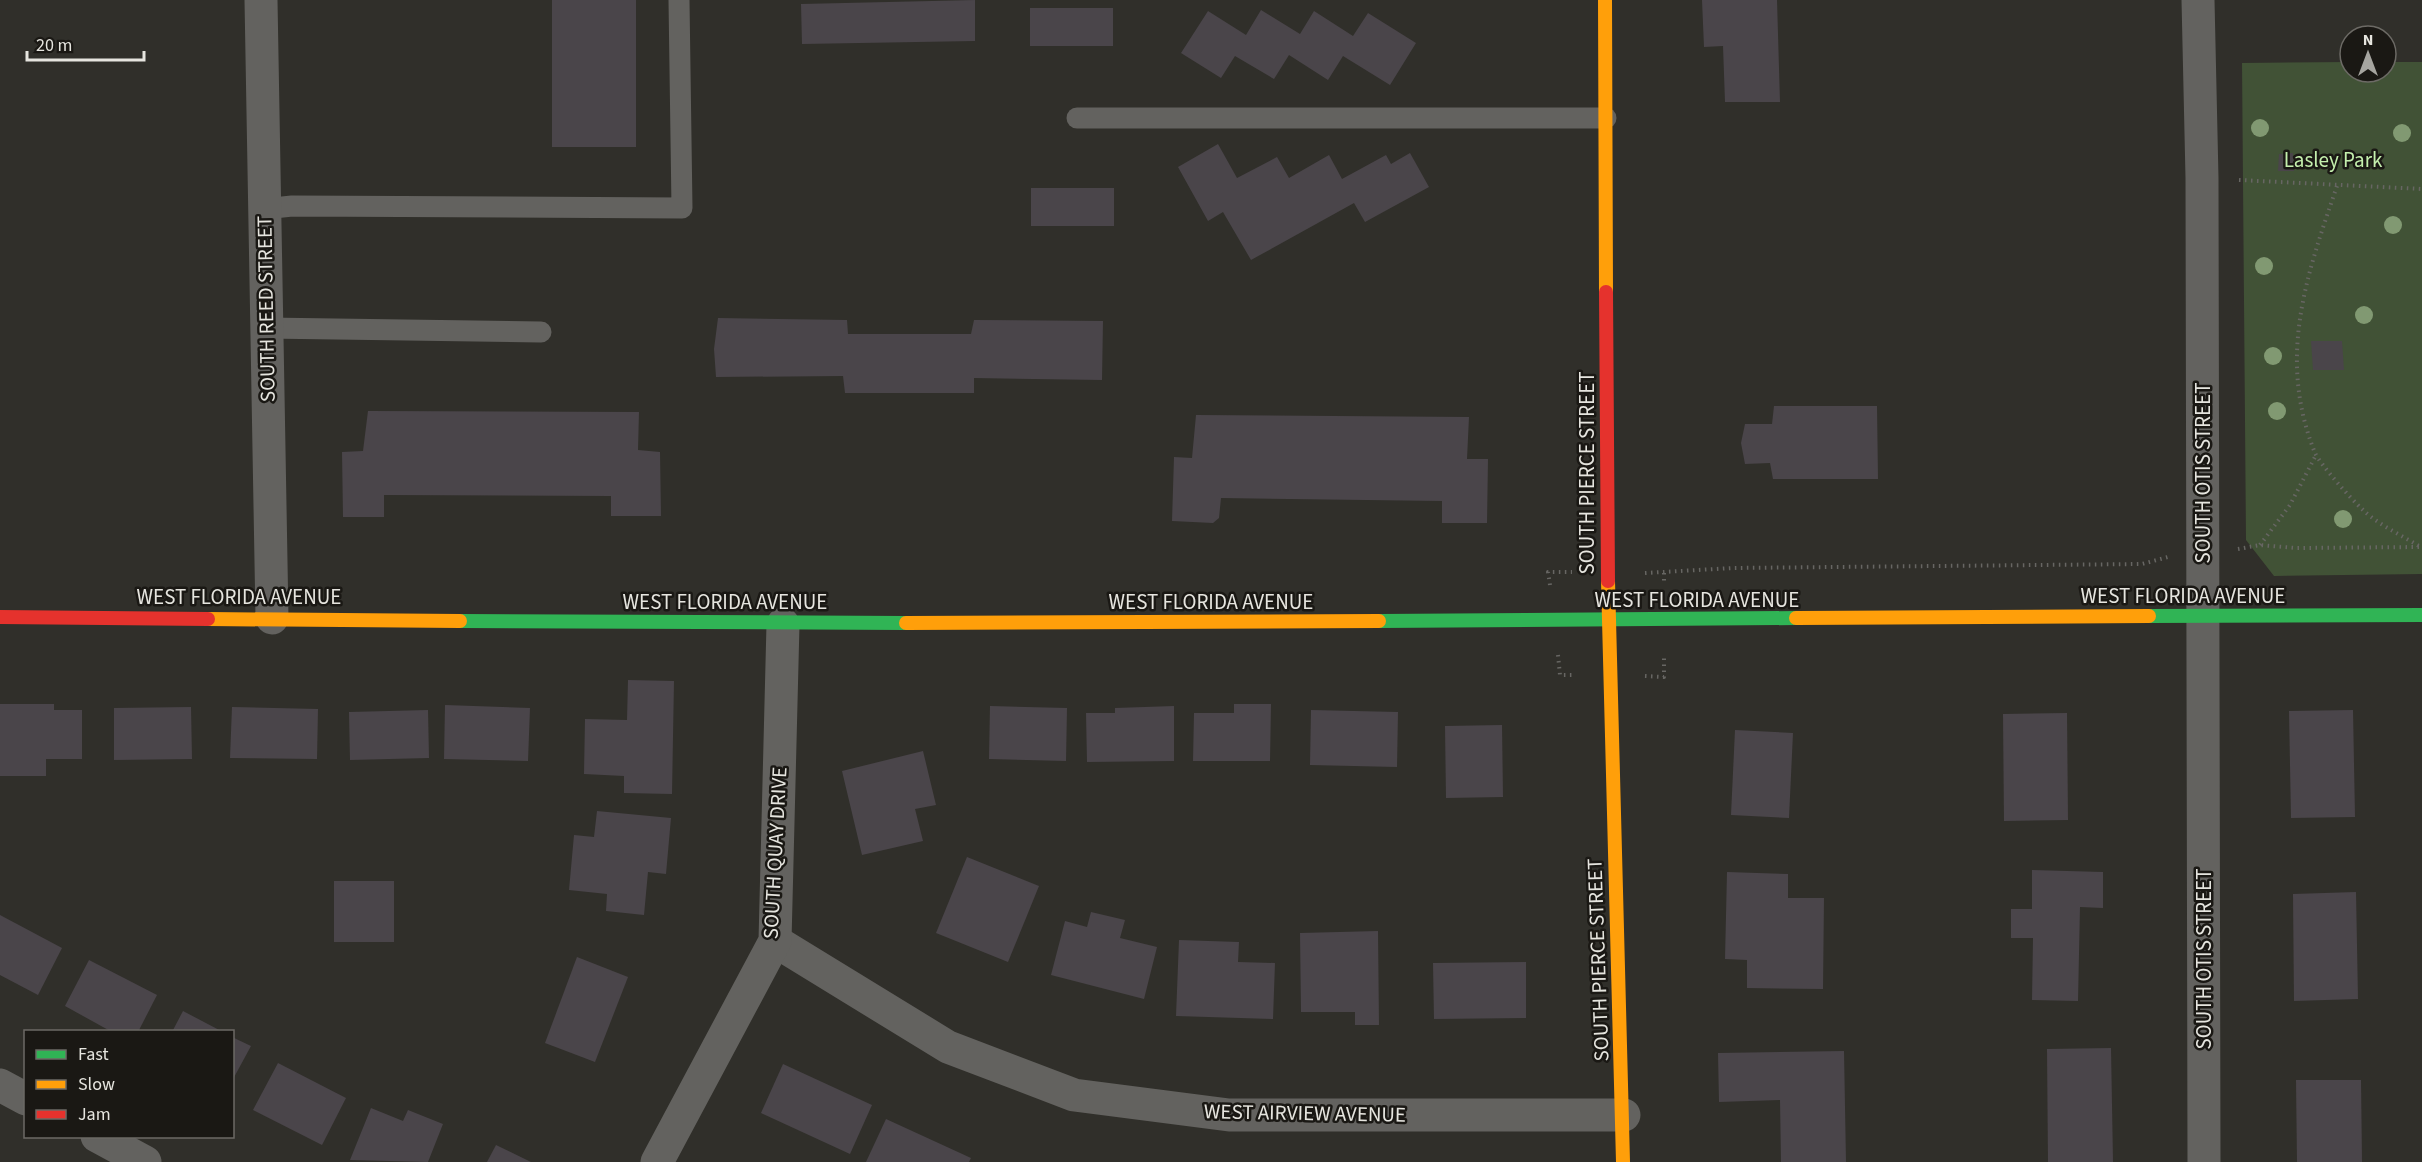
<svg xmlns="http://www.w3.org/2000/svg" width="2422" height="1162" font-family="'Source Sans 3',sans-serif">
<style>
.green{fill:#415236}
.building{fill:#4a454a}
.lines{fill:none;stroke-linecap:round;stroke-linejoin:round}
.path{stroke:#676663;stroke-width:4;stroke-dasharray:1.5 4.5;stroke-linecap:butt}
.lane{stroke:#63625f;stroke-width:21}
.street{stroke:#63625f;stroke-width:33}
.fast{stroke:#30b455;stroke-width:14}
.slow{stroke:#ff9f0a;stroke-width:14}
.jam{stroke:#e5322d;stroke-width:14}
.tree{fill:#819972}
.labels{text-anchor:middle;stroke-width:5;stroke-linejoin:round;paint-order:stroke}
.park-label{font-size:21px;fill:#c4efad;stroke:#1a1814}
.street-label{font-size:21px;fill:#e6e5df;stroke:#1a1814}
</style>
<rect width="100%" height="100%" fill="#302f2a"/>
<polygon class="green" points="2350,62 2350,72 2386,72 2386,62 2422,62 2422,574 2274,576 2246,540 2242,63"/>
<g class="building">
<rect x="552" y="0" width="84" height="147"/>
<polygon points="975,0 975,41 802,44 801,4"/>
<polygon points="1702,0 1777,0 1780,102 1725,102 1723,46 1704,47"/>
<rect x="1030" y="8" width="83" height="38"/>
<polygon points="1261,10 1300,34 1314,11 1353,36 1368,13 1416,43 1390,85 1343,56 1328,80 1289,55 1274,79 1235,56 1221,78 1181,53 1208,11 1246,35"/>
<polygon points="1218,144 1237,178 1277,157 1289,178 1329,155 1342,179 1386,155 1391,164 1410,153 1429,187 1365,222 1354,203 1251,260 1223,212 1208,221 1178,167"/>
<polygon points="2293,153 2294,171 2278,171 2279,154"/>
<rect x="1031" y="188" width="83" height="38"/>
<polygon points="718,318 847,320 848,334 971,334 974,320 1103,321 1102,380 974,378 974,393 845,393 843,376 716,377 714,349"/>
<polygon points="2311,341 2342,341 2344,370 2313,370"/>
<polygon points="1774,406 1877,406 1878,479 1773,479 1770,463 1745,464 1741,443 1745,424 1772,424"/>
<polygon points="368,411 639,412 638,450 660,452 661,516 611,516 611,496 384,495 384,517 343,517 342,452 363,451"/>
<polygon points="1196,415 1469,417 1467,459 1488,459 1487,523 1442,523 1442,501 1221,498 1219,518 1213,523 1172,521 1174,457 1192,458"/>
<polygon points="628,680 674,681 672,794 624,793 624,776 584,774 585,719 627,720"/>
<polygon points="0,704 54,704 54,710 82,710 82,759 46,759 46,776 0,776"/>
<polygon points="1234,704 1271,704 1270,761 1193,761 1194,713 1234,713"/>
<polygon points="445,705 530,708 528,761 444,759"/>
<polygon points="990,706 1067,708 1066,761 989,759"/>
<polygon points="1174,706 1174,761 1087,762 1086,713 1115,713 1115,708"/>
<polygon points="191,707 192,759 114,760 114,708"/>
<polygon points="232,707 318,709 317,759 230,758"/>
<polygon points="428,710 429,758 350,760 349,712"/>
<polygon points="1311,710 1398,712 1397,767 1310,765"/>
<polygon points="2353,710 2355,817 2291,818 2289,711"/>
<polygon points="2067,713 2068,820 2004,821 2003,714"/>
<polygon points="1502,725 1503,797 1446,798 1445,726"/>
<polygon points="1735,730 1793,733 1789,818 1731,815"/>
<polygon points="923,751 936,805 915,809 923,841 862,855 842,771"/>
<polygon points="597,811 671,818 666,874 648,872 644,915 606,911 607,894 569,890 574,835 594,837"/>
<polygon points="967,857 1039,886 1008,962 936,933"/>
<polygon points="2032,870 2103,872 2103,908 2080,907 2078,1001 2032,1000 2033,938 2011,938 2011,909 2032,909"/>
<polygon points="1727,872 1788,874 1788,898 1824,898 1823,989 1747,988 1747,960 1725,959"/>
<rect x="334" y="881" width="60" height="61"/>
<polygon points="2356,892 2358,999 2294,1001 2293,894"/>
<polygon points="1091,912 1125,920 1120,938 1157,947 1144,999 1051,975 1065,921 1087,927"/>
<polygon points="0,915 62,948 38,995 0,975"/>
<polygon points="1378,931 1379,1025 1355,1025 1355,1012 1301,1012 1300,933"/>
<polygon points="1179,940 1239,942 1238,962 1275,963 1273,1019 1176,1016"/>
<polygon points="577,957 628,977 595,1062 545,1043"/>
<polygon points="89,960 157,995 138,1032 112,1032 65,1006"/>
<polygon points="1526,962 1526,1018 1434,1019 1433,963"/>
<polygon points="183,1011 223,1032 172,1032"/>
<polygon points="232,1037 251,1046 232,1081"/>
<polygon points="2111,1048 2113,1162 2048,1162 2047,1049"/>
<polygon points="1844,1051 1846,1162 1781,1162 1780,1100 1719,1102 1718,1053"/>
<polygon points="278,1063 346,1098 322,1145 253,1110"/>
<polygon points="783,1064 872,1105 850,1154 761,1113"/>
<polygon points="2296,1080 2361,1080 2362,1162 2297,1162"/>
<polygon points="371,1108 403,1121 408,1110 443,1124 428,1162 350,1160"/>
<polygon points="886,1119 971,1158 969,1162 866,1162"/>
<polygon points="496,1145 531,1162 487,1162"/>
</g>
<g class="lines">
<g class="path">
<polyline points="2239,180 2422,189"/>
<path d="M2337,186C2306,277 2277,358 2315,453C2320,464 2352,500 2362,509C2377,524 2401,535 2419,546"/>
<polyline points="2260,545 2290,505 2316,455"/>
<polyline points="2238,549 2260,545 2296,548 2422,547"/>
<polyline points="1645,573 1733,568 2142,564 2168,557"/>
<polyline points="1664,573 1664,584"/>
<polyline points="1550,585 1548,572 1572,572"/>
<polyline points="1558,655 1560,675 1575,675"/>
<polyline points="1645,676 1664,677 1664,655"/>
</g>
<g class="lane">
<polyline points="1077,118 1606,118"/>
<polyline points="264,209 292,206 682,208 679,0"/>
<polyline points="266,328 541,332"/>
</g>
<g class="street">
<polyline points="261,0 272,618"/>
<polyline points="2198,0 2202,178 2204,1162"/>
<polyline points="775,941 948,1047 1074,1095 1229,1115 1624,1115"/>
<polyline points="0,1085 26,1099"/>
<polyline points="97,1136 145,1162"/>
<polyline points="657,1162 775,941 783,624"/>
</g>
<g class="fast">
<polyline points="2149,616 2422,615"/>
<polyline points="460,621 906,623"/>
<polyline points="1379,621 1796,618"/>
</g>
<g class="slow">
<polyline points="1605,0 1606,292"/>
<polyline points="1608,581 1623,1162"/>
<polyline points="1796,618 2149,616"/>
<polyline points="208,619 460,621"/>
<polyline points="906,623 1379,621"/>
</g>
<g class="jam">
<polyline points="1606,292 1608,581"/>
<polyline points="0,617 208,619"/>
</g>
</g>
<g class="tree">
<circle cx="2260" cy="128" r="9"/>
<circle cx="2402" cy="133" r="9"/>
<circle cx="2393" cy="225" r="9"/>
<circle cx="2264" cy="266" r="9"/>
<circle cx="2364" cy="315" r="9"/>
<circle cx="2273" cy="356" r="9"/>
<circle cx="2277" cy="411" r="9"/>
<circle cx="2343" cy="519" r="9"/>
</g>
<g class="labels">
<g class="park-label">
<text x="2333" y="167">Lasley Park</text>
</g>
<g class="street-label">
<text transform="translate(266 309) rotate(-91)" y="7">SOUTH REED STREET</text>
<text transform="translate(1587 473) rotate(-90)" y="7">SOUTH PIERCE STREET</text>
<text transform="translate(2203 473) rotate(-90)" y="7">SOUTH OTIS STREET</text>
<text x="2183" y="603">WEST FLORIDA AVENUE</text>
<text x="239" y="604">WEST FLORIDA AVENUE</text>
<text x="1697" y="607">WEST FLORIDA AVENUE</text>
<text x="725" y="609">WEST FLORIDA AVENUE</text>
<text x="1211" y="609">WEST FLORIDA AVENUE</text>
<text transform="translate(775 853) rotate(-87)" y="7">SOUTH QUAY DRIVE</text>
<text transform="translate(2204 959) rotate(-90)" y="7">SOUTH OTIS STREET</text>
<text transform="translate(1598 960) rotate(-92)" y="7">SOUTH PIERCE STREET</text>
<text transform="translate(1305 1113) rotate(1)" y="7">WEST AIRVIEW AVENUE</text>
</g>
</g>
<rect x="24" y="1030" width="210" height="108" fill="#1a1814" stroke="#6c6a65" stroke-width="1.5"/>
<rect x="36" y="1050" width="30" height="9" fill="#30b455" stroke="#6c6a65" stroke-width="1.5"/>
<text x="78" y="1060" font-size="18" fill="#e6e5df">Fast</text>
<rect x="36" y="1080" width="30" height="9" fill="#ff9f0a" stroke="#6c6a65" stroke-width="1.5"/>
<text x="78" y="1090" font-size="18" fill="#e6e5df">Slow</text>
<rect x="36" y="1110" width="30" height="9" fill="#e5322d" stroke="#6c6a65" stroke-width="1.5"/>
<text x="78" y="1120" font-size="18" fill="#e6e5df">Jam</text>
<g transform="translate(2368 54)"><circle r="28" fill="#1a1814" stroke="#6c6a65" stroke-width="1.5"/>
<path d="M0-4.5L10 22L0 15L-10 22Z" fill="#a6a5a0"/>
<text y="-9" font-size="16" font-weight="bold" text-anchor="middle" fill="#e6e5df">N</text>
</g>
<path d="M27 51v9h117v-9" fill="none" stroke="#e6e5df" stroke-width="3"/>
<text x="36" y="51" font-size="18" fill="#e6e5df" stroke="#1a1814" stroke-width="4.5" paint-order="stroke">20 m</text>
</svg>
